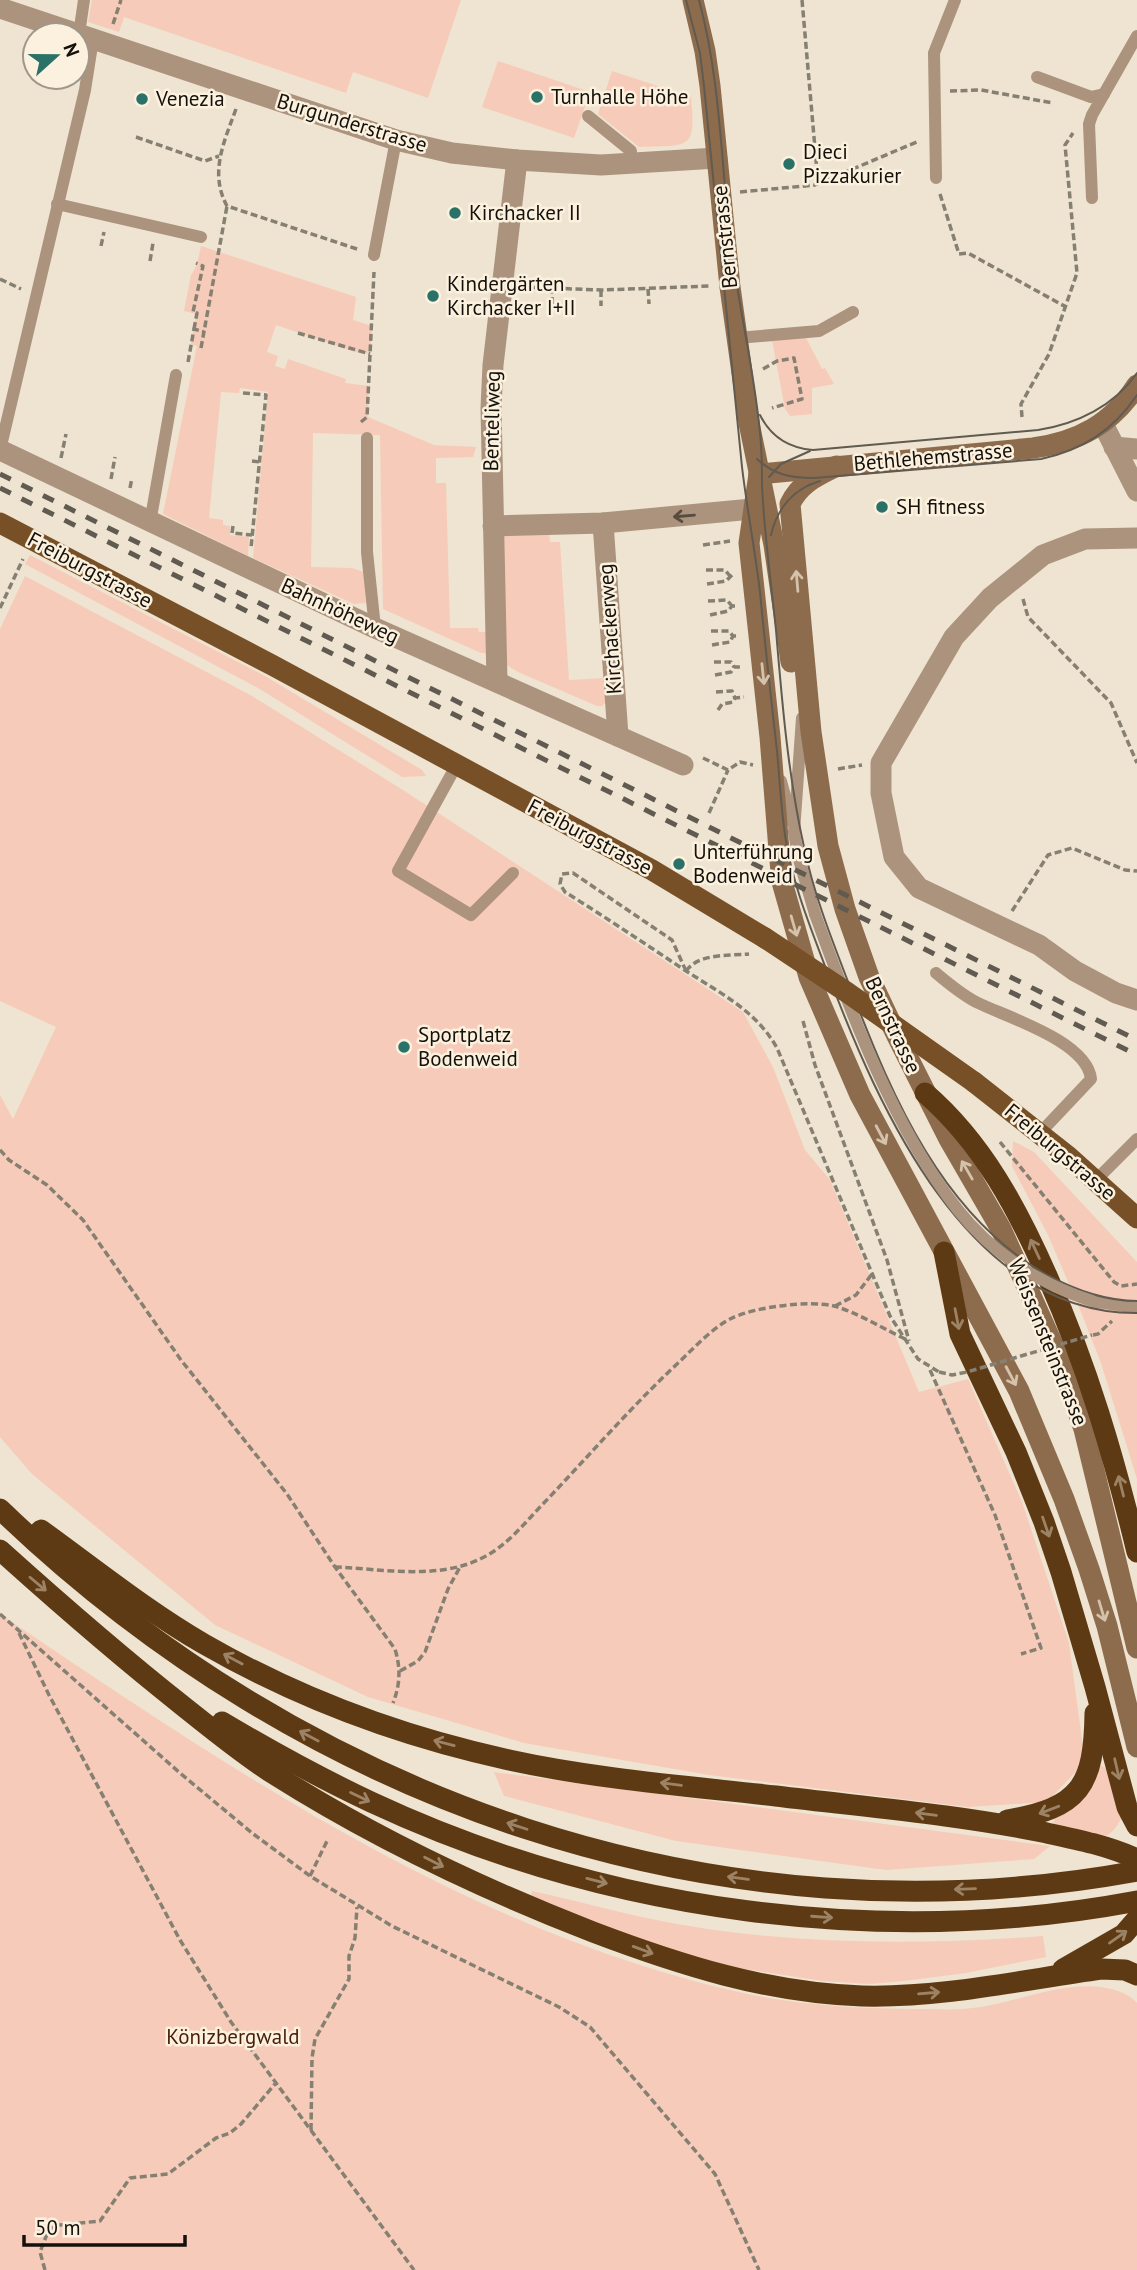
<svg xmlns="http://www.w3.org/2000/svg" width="1137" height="2270" font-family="'PT Sans',sans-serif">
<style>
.green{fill:#f7cbb9}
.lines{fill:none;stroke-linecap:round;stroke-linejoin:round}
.path{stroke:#868073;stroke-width:3.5;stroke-dasharray:7 3.5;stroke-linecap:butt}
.lane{stroke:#ab937e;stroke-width:12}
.street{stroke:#ab937e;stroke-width:21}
.secondary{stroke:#8d6c4d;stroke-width:21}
.primary{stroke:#785027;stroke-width:21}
.highway{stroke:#5e3a14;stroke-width:21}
.tram{stroke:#605a50;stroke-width:2}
.rail{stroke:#605a50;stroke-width:5;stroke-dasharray:12 12;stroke-linecap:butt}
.path-bridge{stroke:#868073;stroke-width:3.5;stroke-dasharray:7 3.5;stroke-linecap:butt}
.lane-bridge{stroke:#ab937e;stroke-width:12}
.primary-bridge{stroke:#785027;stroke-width:21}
.oneway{stroke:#584c3f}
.oneway2{stroke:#d4c2ab}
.oneway3{stroke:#9d8365}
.poi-dot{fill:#2a7168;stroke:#fbf1de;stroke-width:2.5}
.labels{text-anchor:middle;stroke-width:5;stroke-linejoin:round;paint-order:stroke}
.poi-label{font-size:21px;fill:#14110b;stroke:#fbf1de;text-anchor:start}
.street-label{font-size:21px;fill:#14110b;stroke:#fbf1de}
.park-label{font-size:21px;fill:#491e09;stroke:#fbf1de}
</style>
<rect width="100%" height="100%" fill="#eee4d1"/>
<g class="green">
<polygon points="92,0 461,0 428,98 353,72 346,93 124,17 119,32 88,22"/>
<polygon points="498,61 590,92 574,138 482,107"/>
<path d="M612,71L691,97C696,151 690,145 639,147L598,114Z"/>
<polygon points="201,246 356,297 353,320 372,326 370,354 355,352 276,325 267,352 278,356 275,366 285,369 288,359 346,379 345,383 369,386 368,417 434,445 476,447 473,457 436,458 436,483 446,483 450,628 478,628 479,632 487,632 487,653 481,653 383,609 380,435 313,433 311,567 352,568 364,572 366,603 354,604 253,558 268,392 240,388 239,393 221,392 209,518 223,520 223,525 230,526 230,535 249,537 248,556 163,514 197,346 191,344 196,314 184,311 191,275 197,265"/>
<polygon points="805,336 822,369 825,368 834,384 812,388 812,414 790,416 785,409 772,340"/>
<polygon points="549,532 550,542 560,542 569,680 606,678 607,701 602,706 597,706 518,672 505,664 504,537 509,533"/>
<polygon points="30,555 265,676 422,770 426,776 402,777 258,688 25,564"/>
<polygon points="25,576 252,696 403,790 743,1012 773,1067 805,1150 830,1180 919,1392 968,1379 1022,1502 1069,1643 1085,1762 1047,1802 968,1807 709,1775 524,1743 368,1697 215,1625 32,1474 0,1437 0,1095 13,1119 56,1027 0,1001 0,629"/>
<polygon points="1013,1141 1034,1152 1137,1262 1137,1479 1101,1363 1081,1312 1048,1235 1012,1166"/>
<path d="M0,1614C201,1749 404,1889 637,1964C685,1979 733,1993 782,2000C830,2007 877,2009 925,2009C937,2009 950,2010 963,2009C1000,2007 1035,1991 1072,1987C1093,1985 1123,1987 1137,2003V2270H0Z"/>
<path d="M1100,1765L1109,1770L1122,1817C1119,1823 1114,1831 1108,1835C1099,1839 1064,1827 1053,1824L1054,1820L1076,1804Z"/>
<polygon points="494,1772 1050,1846 1034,1859 886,1870 676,1841 504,1796"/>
<path d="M532,1891C591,1904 649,1921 708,1929C819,1945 932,1944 1043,1936L1046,1957L966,1973L904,1981L869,1984L823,1981L738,1968L682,1954L566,1913L531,1895Z"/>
</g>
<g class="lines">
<g class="path">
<polyline points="802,0 818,183"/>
<polyline points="113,24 121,0"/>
<polyline points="950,91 981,90 1053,103"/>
<path d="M236,109C224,142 209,173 227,206L360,250"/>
<polyline points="136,137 205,161 219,156"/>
<polyline points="740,192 815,185 919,141"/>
<polyline points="940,194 959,254 968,253 1066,307"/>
<polyline points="101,246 104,232"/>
<polyline points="150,261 153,243"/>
<polyline points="0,279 21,289"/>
<polyline points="523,287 601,290 711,286"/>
<polyline points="648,289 649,304"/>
<polyline points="601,290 601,306"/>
<polyline points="552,304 552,289"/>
<polyline points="194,329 197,313 193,312 203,266 196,263"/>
<polyline points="298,333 370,354"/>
<polyline points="201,348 227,206"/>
<polyline points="188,362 194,329 204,332"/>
<polyline points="763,369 777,361 794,358 802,399 772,408"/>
<polyline points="243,393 266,395 251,548"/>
<polyline points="1022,417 1021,404 1049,354 1077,273 1065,145 1073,133"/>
<polyline points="361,422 367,417 374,272"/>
<polyline points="61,458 66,434"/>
<polyline points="252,461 260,462"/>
<polyline points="111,479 115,457"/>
<polyline points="130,488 132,478"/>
<polyline points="233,526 232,533 252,535"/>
<polyline points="703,545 730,541"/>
<polyline points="706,570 725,570 730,576"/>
<polyline points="707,584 726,581 732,575"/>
<polyline points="1023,599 1028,617 1111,703 1137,763"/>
<polyline points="708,601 727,600 732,606"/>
<polyline points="0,608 23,559"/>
<polyline points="710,615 728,611 732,606 735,606"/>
<polyline points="711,631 729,631 733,636"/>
<polyline points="712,645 730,642 733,636 738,636"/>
<polyline points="714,662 731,662 734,667"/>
<polyline points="715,675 731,672 734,667 741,667"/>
<polyline points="716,692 732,691 735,698"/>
<polyline points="718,710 722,704 733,702 735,698 744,697"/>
<polyline points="703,758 728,770 740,762 753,765"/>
<polyline points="838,769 862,765"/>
<polyline points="709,813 728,770"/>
<polyline points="1012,911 1048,855 1072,848 1125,870 1137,871"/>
<path d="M686,971L672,940L573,873L562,874L560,884L565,892C605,917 644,943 683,969C718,992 756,1010 777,1048L890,1316L918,1359L939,1372"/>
<path d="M686,971C699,953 728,956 749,954"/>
<polyline points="803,1021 815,1065 887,1260 909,1341"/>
<polyline points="1000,1142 1114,1282 1121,1286 1137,1284"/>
<path d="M0,1150L9,1160L47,1185L83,1220L181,1360L287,1494L335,1567L395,1649C401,1669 400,1685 393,1703"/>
<polyline points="835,1306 856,1295 872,1274"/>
<polyline points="1093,1335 1098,1334 1112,1321"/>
<polyline points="930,1370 995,1515 1041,1648 1021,1654"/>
<path d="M335,1567C384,1569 441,1581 486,1556C508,1544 524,1524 541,1506C587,1458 629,1409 677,1364C694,1348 710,1330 730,1319C753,1307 809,1300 834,1306C856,1312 886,1330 907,1340"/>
<polyline points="0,1614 180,1773 252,1833 310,1876 392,1926 559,2007 590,2027 715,2174 759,2270"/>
<polyline points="19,1633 49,1695 180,1940 231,2022 414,2270"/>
<polyline points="400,1671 418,1661 425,1652 448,1589 460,1567"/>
<polyline points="310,1876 327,1841"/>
<polyline points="311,2130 312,2058 315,2039 349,1979 349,1956 355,1938 357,1907"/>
<polyline points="45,2270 40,2252 49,2229 60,2225 100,2221 130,2178 168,2174 216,2138 230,2133 241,2124 275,2084"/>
</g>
<g class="lane">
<polyline points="79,34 84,0"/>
<polyline points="1037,77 1091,97 1104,94"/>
<polyline points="588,116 631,151 631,164"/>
<polyline points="936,178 934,53 955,0"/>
<polyline points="1092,198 1089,124 1092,115 1137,36"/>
<polyline points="57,204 201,237"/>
<polyline points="374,255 396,140"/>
<polyline points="737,338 819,331 853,312"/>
<polyline points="367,438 367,552 375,628"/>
<polyline points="0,450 85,90 93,39"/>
<polyline points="150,523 176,375"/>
<polyline points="802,718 794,832 798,856 815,914"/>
<polyline points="456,766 398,871 471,915 513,873"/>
<polyline points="781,781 792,822"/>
<path d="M936,973C949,984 961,994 976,1002C1006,1017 1087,1041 1091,1079L1040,1133"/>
<polyline points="1096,1180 1137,1139"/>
<polyline points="1092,1301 1137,1308"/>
</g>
<g class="street">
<polyline points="0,8 396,140 452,153 517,160 601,165 717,158"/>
<polyline points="1103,424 1137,491"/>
<polyline points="1114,447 1137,449"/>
<polyline points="0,450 375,628 683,765"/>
<polyline points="603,523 618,736"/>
<polyline points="493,526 603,523 752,509"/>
<polyline points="1137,538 1085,539 1043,555 990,598 954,637 881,763 881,793 894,857 919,888 1039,945 1075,971 1116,993 1137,1000"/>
<polyline points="497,682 491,408 493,365 517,160"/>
</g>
<g class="secondary">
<polyline points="693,0 705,51 710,86 730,287 749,423 774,545 791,662"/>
<path d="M837,466C817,476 800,483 790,504L811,732L828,846L845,909L869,977L897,1036L949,1139L1001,1229L1062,1365L1084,1429L1137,1648"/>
<polyline points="759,474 749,543 770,737 779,850 782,882 809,977 860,1095 1019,1391 1064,1499 1089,1569 1107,1626 1137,1747"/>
<path d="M759,474L1033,448C1078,442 1112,424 1137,385"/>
</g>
<g class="primary">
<polyline points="0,523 272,665 652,870 765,938"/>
<polyline points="974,1082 1069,1157 1137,1218"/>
</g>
<g class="highway">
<path d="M925,1093C983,1143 1018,1210 1048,1278C1088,1368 1114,1457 1137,1552"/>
<polyline points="944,1252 960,1334 1016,1452 1044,1522 1061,1572 1095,1687 1127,1807 1137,1826"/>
<path d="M0,1509C303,1801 718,1948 1137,1871"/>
<path d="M41,1530C95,1569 147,1611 204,1644C298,1698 403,1737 509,1760C596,1779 687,1786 776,1796C864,1807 954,1814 1042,1832C1075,1839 1106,1845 1137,1859"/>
<path d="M0,1550C60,1604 121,1657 183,1706C212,1729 241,1753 272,1773C373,1837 482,1889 593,1932C680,1965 768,1993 862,1996C942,1998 1022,1980 1101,1969L1125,1970L1137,1975"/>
<path d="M222,1722C271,1751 320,1778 371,1802C606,1912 882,1949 1137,1901"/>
<path d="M1007,1820C1080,1808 1094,1786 1095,1713"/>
<polyline points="1063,1969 1124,1934 1137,1919"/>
</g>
<g class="tram">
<path d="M686,0L700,53L704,86C717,213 729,340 742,467C747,509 755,550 760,592C765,645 771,698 777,751C780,781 781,812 786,841C793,886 812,931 828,974C878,1107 968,1314 1137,1313"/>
<path d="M699,0C720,78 721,159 730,239C738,304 754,368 760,433C762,450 762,467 762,484C764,533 771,582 776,630C782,702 788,775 804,847C814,896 834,945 852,992C893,1099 943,1216 1047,1275C1075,1290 1105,1301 1137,1301"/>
<path d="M760,415C771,437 789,448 813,450L1038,430C1077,424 1114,406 1137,373"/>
<path d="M757,459C774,475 791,478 814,478L1041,459C1082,450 1113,431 1137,395"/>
<polyline points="769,477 781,464 810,451"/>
<path d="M771,535C777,509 793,489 820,481"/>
</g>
<g class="rail">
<polyline points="0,474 1137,1040"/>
<polyline points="0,488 1137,1055"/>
</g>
<polyline class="path-bridge" points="939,1372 952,1375 967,1372 1092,1335"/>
<path class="lane-bridge" d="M815,914C850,1011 894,1129 958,1210C992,1253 1041,1285 1092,1301"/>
<polyline class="primary-bridge" points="765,938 848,993 974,1082"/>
</g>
<defs><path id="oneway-shaft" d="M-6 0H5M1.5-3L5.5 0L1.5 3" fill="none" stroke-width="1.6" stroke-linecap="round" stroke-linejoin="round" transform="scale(1.75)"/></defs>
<use class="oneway" href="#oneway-shaft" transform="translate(684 516) rotate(175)"/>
<g class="oneway2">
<use href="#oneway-shaft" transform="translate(797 581) rotate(-95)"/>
<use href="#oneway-shaft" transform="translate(763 674) rotate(84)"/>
<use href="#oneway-shaft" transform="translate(794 926) rotate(74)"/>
<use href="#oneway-shaft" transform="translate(881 1135) rotate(62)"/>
<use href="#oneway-shaft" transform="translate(967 1170) rotate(-120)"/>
<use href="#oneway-shaft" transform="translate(1011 1376) rotate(62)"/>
<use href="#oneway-shaft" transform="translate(1102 1611) rotate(73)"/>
</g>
<g class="oneway3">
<use href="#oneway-shaft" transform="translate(1035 1249) rotate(-115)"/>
<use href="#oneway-shaft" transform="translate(957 1319) rotate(79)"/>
<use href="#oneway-shaft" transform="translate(1121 1486) rotate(-104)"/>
<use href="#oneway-shaft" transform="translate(1046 1527) rotate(71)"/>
<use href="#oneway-shaft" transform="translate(38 1584) rotate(40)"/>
<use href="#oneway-shaft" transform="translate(233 1659) rotate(-152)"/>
<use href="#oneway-shaft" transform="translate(309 1736) rotate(-152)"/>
<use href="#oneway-shaft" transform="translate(444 1743) rotate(-165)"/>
<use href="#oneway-shaft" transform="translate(1117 1769) rotate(77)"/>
<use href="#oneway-shaft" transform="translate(671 1784) rotate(-173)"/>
<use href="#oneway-shaft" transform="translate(360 1797) rotate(26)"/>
<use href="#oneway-shaft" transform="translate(1049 1810) rotate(159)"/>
<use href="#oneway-shaft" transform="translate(926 1814) rotate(-173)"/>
<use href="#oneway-shaft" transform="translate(517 1826) rotate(-162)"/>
<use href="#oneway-shaft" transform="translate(434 1862) rotate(27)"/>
<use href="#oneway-shaft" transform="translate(738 1878) rotate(-172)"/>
<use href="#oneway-shaft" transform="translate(597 1881) rotate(14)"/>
<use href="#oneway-shaft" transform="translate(965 1889) rotate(178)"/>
<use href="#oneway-shaft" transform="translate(822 1917) rotate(4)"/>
<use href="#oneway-shaft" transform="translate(1118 1937) rotate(-35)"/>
<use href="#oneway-shaft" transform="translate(643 1950) rotate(20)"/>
<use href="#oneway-shaft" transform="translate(929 1993) rotate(-5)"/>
</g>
<g class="poi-dot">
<circle cx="537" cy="97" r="7"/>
<circle cx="142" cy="99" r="7"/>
<circle cx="789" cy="164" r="7"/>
<circle cx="455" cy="213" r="7"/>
<circle cx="433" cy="296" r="7"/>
<circle cx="882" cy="507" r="7"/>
<circle cx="679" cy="864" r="7"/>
<circle cx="404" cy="1047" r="7"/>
</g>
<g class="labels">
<g class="poi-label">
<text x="551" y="104">Turnhalle Höhe</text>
<text x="156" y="106">Venezia</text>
<text x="803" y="159">Dieci<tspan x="803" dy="24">Pizzakurier</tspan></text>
<text x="469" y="220">Kirchacker II</text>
<text x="447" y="291">Kindergärten<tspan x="447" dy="24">Kirchacker I+II</tspan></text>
<text x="896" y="514">SH fitness</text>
<text x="693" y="859">Unterführung<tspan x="693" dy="24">Bodenweid</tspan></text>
<text x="418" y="1042">Sportplatz<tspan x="418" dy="24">Bodenweid</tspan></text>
</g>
<g class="street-label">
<text transform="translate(352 123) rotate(17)" y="7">Burgunderstrasse</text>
<text transform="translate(725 237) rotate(-96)" y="7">Bernstrasse</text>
<text transform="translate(492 421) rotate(-89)" y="7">Benteliweg</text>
<text transform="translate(933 457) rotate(-5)" y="7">Bethlehemstrasse</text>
<text transform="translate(90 570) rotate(28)" y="7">Freiburgstrasse</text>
<text transform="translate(340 611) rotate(25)" y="7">Bahnhöheweg</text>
<text transform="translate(610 629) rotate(-94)" y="7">Kirchackerweg</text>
<text transform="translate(590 837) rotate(28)" y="7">Freiburgstrasse</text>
<text transform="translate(893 1025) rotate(65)" y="7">Bernstrasse</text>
<text transform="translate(1060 1152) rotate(40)" y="7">Freiburgstrasse</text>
<text transform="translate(1048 1342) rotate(68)" y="7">Weissensteinstrasse</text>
</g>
<g class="park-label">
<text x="233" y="2044">Könizbergwald</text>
</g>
</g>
<g transform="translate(56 56) rotate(69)"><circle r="33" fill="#fbf1de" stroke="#9f978a" stroke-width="2"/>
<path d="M0-5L12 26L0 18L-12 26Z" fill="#2a7168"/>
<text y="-10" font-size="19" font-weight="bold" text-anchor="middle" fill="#14110b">N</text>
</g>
<path d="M24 2235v10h161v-10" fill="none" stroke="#14110b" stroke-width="3.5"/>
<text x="35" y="2235" font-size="21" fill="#14110b" stroke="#fbf1de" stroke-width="5" paint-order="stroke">50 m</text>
</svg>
